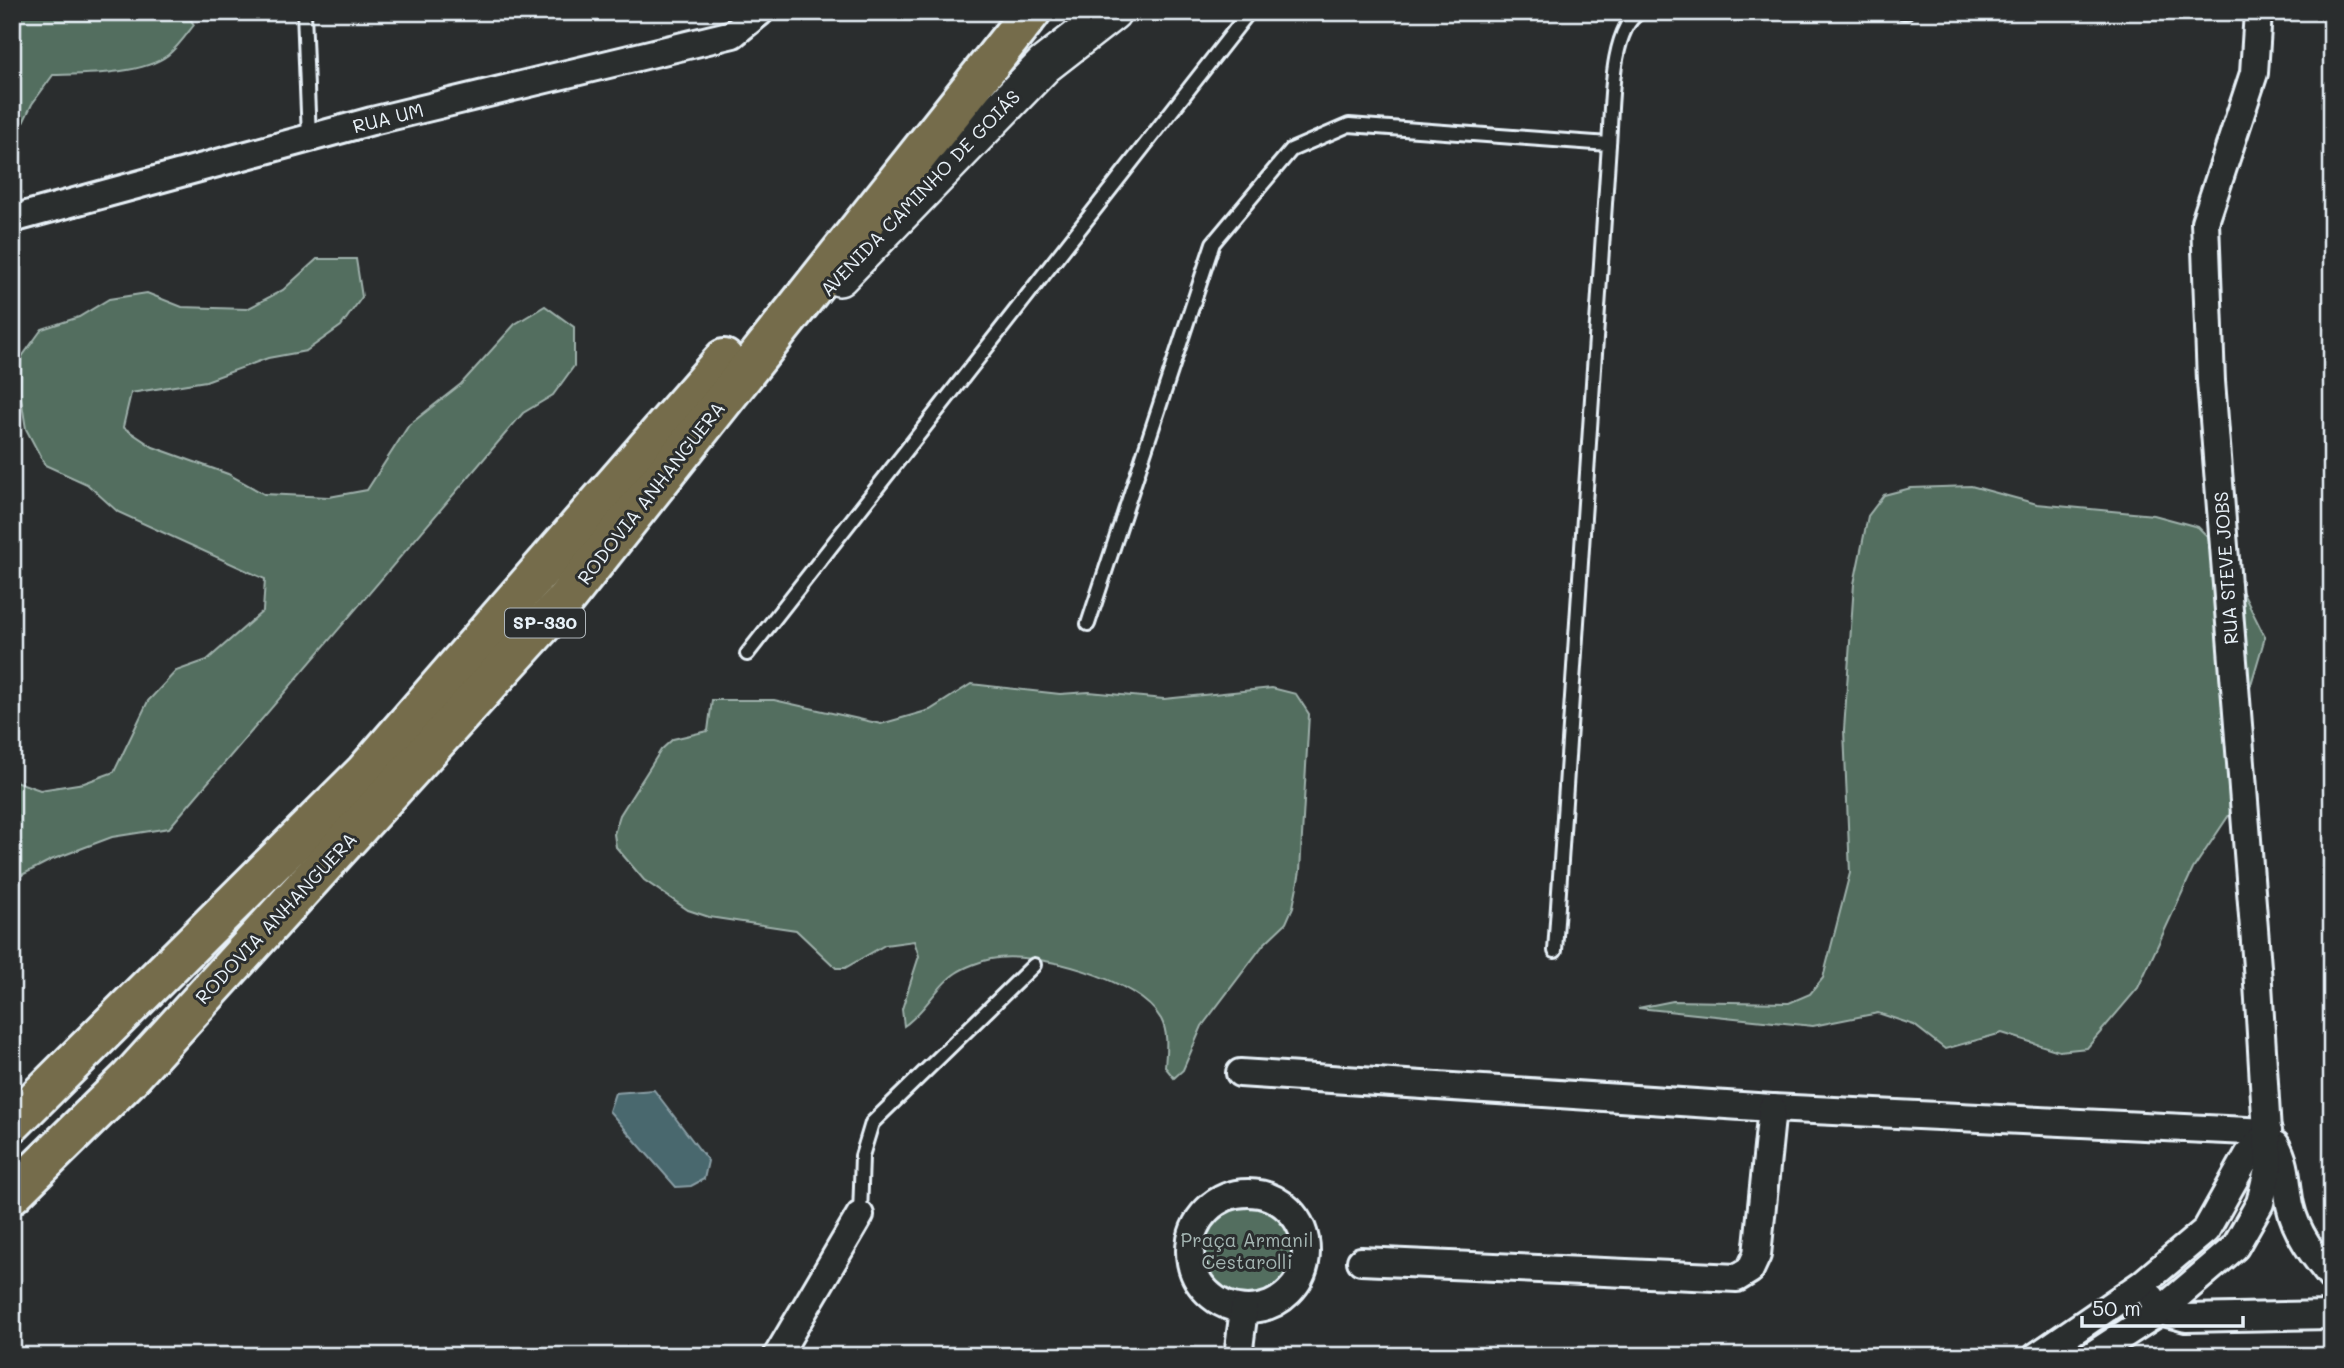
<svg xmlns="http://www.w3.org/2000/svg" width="2344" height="1368" font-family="Mali,sans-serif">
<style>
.green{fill:#536e5e;stroke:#9eb0ab;stroke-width:2}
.water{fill:#4a676e;stroke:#899ea5;stroke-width:2}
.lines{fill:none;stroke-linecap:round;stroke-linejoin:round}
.service-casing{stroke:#e8f1f8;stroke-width:18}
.minor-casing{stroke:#e8f1f8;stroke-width:32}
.secondary-casing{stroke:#e8f1f8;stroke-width:42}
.motorway-casing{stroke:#e8f1f8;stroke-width:44}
.service{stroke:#2a2d2e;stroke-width:12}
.minor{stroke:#2a2d2e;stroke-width:26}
.secondary{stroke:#2a2d2e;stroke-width:37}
.motorway{stroke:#746c4b;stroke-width:38}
.labels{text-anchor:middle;stroke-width:6;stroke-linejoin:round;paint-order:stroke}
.shield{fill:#2a2d2e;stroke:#afb6bb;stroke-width:2}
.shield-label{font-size:18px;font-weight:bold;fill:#e8f1f8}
.street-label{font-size:19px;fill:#e8f1f8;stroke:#2a2d2e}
.park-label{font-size:19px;fill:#a5b6b3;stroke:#2a2d2e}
</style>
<rect width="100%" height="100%" fill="#2a2d2e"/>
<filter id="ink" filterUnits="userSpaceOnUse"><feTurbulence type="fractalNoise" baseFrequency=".0143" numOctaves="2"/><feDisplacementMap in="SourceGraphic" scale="14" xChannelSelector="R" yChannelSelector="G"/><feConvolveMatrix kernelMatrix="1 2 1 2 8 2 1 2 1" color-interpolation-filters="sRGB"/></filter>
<g filter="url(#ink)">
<g class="green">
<path d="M12,12H186L194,25C186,35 178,47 168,55C142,75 85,74 53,75L32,104L12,146Z"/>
<polygon points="317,259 356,259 362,297 341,326 306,351 268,358 206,381 131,393 123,427 153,447 228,474 264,494 329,497 367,490 409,425 461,384 515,324 545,306 574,327 574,366 553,395 523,413 169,828 112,837 51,860 12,880 12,780 40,790 84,783 114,772 148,701 176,671 207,660 263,611 265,579 118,512 87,484 45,465 26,429 20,391 21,358 42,329 79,317 109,299 147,293 182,307 247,309 283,290"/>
<polygon points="1971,486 2037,504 2154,515 2198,527 2222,551 2265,637 2239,725 2236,786 2229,815 2193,869 2138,988 2087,1048 2059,1051 2002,1033 1945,1049 1914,1025 1878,1013 1813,1026 1638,1008 1673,1001 1789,1003 1810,994 1823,978 1850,873 1844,730 1854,584 1868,516 1884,495 1911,488"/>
<path d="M971,684L1060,694L1089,692L1164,699L1272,688L1296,694L1309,714L1300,871L1293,907L1286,923L1264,944L1202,1026L1183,1070L1174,1078L1165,1067C1166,1051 1169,1034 1161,1019C1139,979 1034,950 991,959C981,961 965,967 956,973C937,985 925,1012 904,1026L902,1009L919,956L914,941L885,945L845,968H836L796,930L709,917L688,910L644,880L616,847L614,834L620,815L661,750L673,739L708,731L712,700H774L881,724L930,710Z"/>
<circle cx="1248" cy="1251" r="51"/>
</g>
<polygon class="water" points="654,1090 708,1161 704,1179 691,1186 676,1187 609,1111 615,1093"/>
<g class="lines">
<defs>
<g id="service">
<polyline points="304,12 309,138"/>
<polyline points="1903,12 1906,12"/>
<path d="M1609,144C1612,111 1609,29 1640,12"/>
<polyline points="1088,624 1213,243 1291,150 1349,125 1609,144 1555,951"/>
<polyline points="747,654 1249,12"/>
<polyline points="860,1215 862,1156 872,1123 1034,965"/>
</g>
<g id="minor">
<polyline points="12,219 372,121 733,34 760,12"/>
<polyline points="1240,1073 1772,1108 2268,1132"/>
<path d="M2276,1145C2287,1163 2286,1185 2290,1205C2296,1233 2314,1256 2332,1278"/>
<circle cx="1248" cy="1251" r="58"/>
<polyline points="1361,1261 1737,1278 1750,1270 1757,1255 1772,1108"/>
<polyline points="2152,1298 2160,1311 2186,1318 2332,1315"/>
<polyline points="777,1356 860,1215"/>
<polyline points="1238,1356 1244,1309"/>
<polyline points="2037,1356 2142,1284 2206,1230 2248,1155 2268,1132"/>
<polyline points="2091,1356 2160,1311 2235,1247 2260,1203 2269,1166 2257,967 2211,381 2205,222 2254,73 2258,12"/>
</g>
<polyline id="secondary" points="839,277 1044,65 1112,12"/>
<g id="motorway">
<polyline points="12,1123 365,772 724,359"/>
<polyline points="12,1194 129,1079 565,600 1031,12"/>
</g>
</defs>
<use href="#service" class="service-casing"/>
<use href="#minor" class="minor-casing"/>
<use href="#secondary" class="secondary-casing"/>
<use href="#motorway" class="motorway-casing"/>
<use href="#service" class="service"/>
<use href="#minor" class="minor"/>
<use href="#secondary" class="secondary"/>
<use href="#motorway" class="motorway"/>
</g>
</g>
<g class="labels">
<rect class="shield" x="505" y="608.5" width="80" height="29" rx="5"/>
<g class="shield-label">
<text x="545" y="629">SP-330</text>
</g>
<g class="street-label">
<text transform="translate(388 118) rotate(-14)" y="7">RUA UM</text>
<text transform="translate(920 193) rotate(-46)" y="7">AVENIDA CAMINHO DE GOIÁS</text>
<text transform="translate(651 493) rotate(-52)" y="7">RODOVIA ANHANGUERA</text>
<text transform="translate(2226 568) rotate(-94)" y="7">RUA STEVE JOBS</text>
<text transform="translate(276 918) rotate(-47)" y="7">RODOVIA ANHANGUERA</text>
</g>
<g class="park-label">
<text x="1247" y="1247">Praça Armanil<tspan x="1247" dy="22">Cestarolli</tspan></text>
</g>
</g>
<rect width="2344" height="1368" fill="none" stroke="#2a2d2e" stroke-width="42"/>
<rect x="21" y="21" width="2302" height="1326" fill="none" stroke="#e8f1f8" stroke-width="2.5" filter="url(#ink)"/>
<path d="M2082 1316v10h161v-10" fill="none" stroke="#e8f1f8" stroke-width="3.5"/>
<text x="2092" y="1316" font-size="21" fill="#e8f1f8" stroke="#2a2d2e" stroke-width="5" paint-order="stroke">50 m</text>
</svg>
